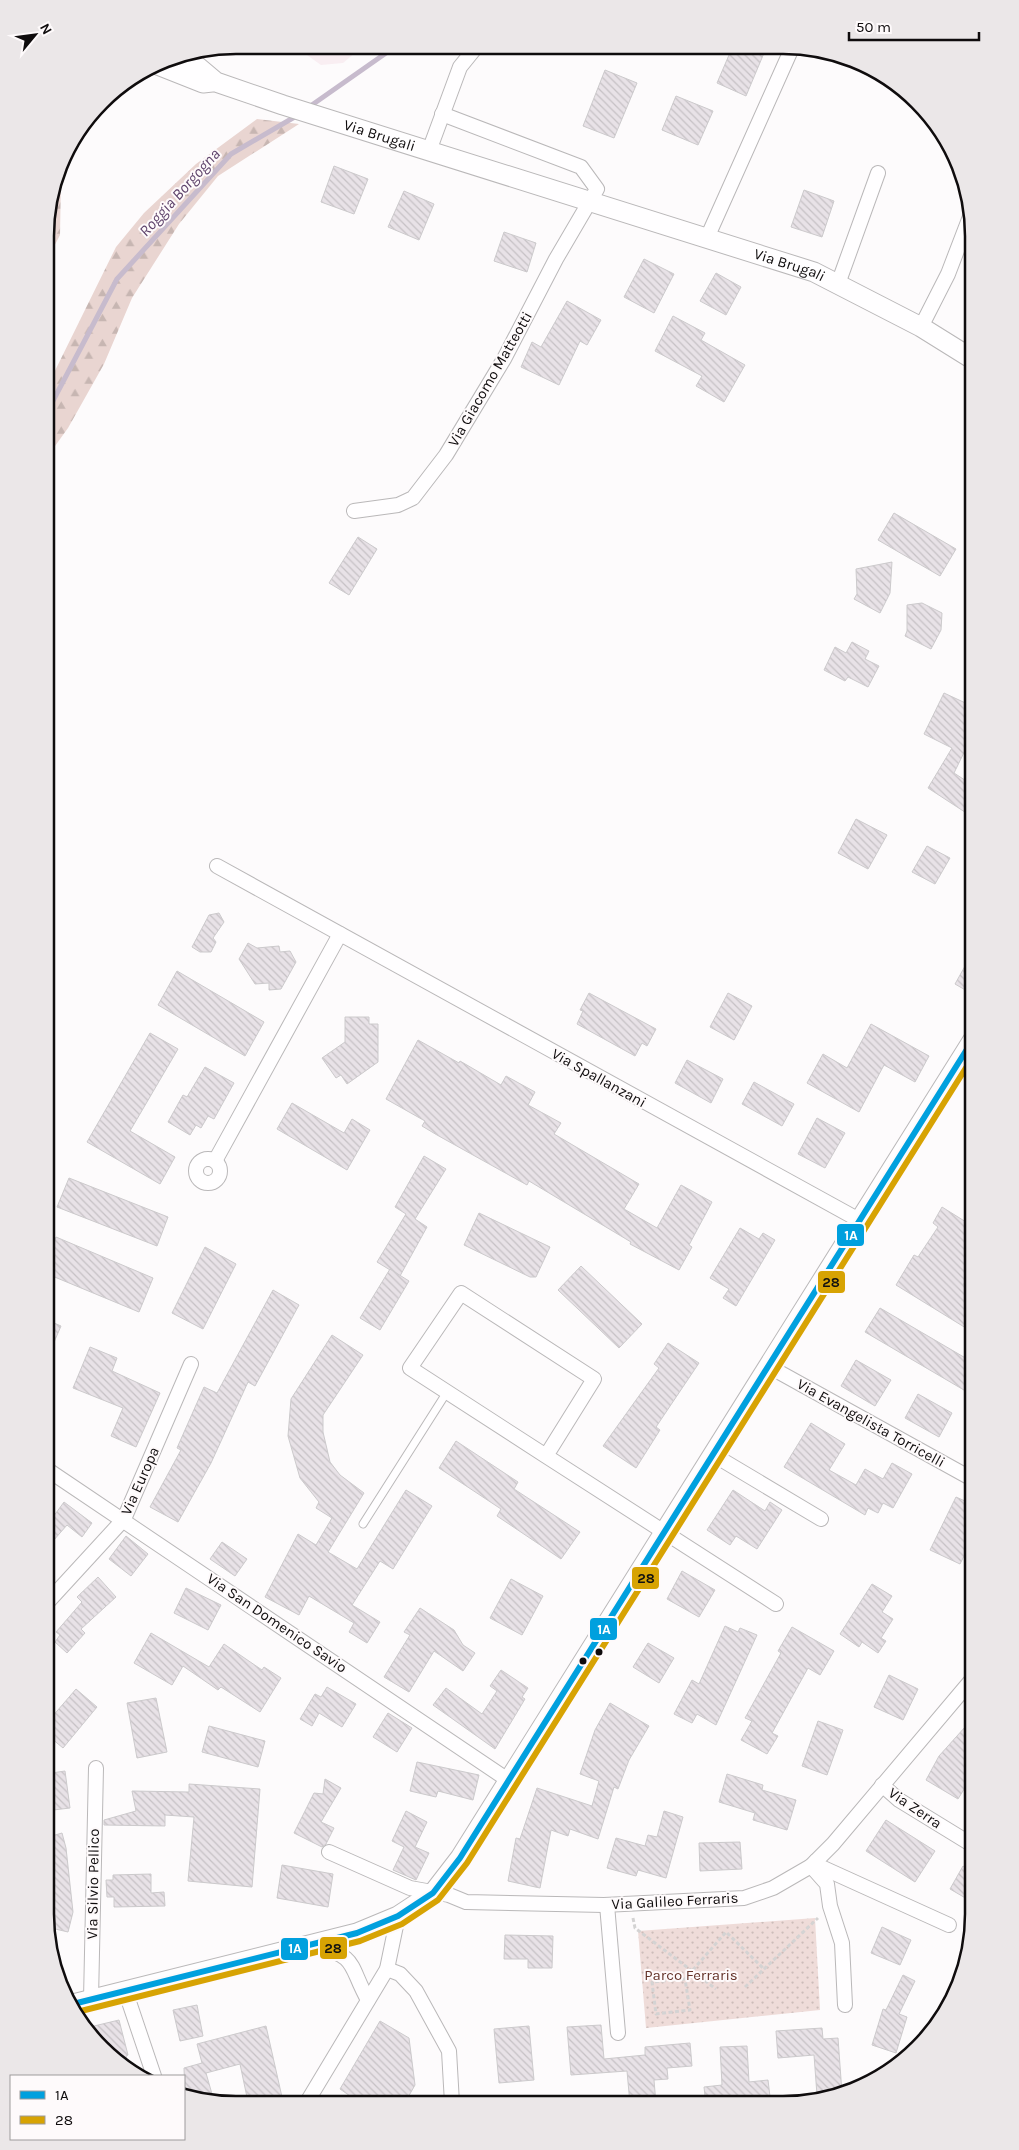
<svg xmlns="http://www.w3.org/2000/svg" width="1019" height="2150" font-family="Karla,sans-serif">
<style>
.built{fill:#f9eef2}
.forest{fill:url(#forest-firs)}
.park{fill:url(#park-dots)}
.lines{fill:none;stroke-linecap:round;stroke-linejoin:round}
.stream{stroke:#c7bbcd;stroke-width:5}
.building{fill:url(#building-back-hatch);stroke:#cccacc}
.lane-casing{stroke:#bab8b9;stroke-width:9}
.street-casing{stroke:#bab8b9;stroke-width:16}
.secondary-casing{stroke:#bab8b9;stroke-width:21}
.path{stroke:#d4d3d3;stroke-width:3;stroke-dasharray:4 2.5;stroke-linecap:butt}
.lane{stroke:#fffeff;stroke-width:7}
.street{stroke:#fffeff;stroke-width:14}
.secondary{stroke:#fffeff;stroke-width:19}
.bus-1-casing{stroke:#fefafb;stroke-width:10}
.bus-2-casing{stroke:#fefafb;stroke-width:10}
.bus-1{stroke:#00a0de;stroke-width:6}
.bus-2{stroke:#d7a303;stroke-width:6}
.bus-dot{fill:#0f0c0d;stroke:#fefafb;stroke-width:2}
.labels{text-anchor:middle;stroke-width:4;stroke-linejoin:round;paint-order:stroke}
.street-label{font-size:15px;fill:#0f0c0d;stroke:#fefafb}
.park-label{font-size:15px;fill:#65342a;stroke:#fefafb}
.water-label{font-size:16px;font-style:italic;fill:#5e436b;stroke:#fefafb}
.rim{fill:none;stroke:#0f0c0d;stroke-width:2.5}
.line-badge{stroke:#fefafb;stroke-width:2}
.badge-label{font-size:14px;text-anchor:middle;font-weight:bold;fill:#fff}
.pale-badge-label{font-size:14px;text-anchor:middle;font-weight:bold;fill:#111}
</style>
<defs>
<pattern id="forest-firs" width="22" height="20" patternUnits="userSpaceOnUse" patternTransform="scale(1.25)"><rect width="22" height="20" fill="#e9d5d1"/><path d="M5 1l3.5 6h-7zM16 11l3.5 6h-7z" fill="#c7b6b2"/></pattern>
<pattern id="park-dots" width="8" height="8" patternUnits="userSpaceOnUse" patternTransform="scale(1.25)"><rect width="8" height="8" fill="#efdcd9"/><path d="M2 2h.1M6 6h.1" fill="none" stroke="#ccbcb9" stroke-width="1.8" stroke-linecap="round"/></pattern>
<pattern id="building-back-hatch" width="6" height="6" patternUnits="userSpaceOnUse" patternTransform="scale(1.25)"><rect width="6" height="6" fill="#e8e2e7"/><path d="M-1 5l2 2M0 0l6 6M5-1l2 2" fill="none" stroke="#c6c1c5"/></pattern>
</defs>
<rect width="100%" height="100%" fill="#fdfbfc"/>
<polygon class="built" points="293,45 363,46 343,63 321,65"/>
<g class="forest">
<polygon points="257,119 299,124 218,176 179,224 132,298 104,364 68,428 45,460 45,391 116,247 144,213 196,164"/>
<polygon points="77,136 61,178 60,235 45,264 45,223 65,151"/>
</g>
<polygon class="park" points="815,1918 820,2010 646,2028 638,1931"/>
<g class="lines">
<g class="stream">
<polyline points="309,107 396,46"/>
<polyline points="45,416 117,279 231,154 298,115"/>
</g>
</g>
<g class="building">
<polygon points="732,48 754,48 764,53 746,96 717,83"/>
<polygon points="605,70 637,83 614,138 583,126"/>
<polygon points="676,96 713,111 698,145 662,130"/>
<polygon points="334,166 368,179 354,214 321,202"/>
<polygon points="804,190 834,201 822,237 791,227"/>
<polygon points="404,191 434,204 419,240 388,227"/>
<polygon points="504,232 536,243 527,272 494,261"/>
<polygon points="644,259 674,274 654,313 624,297"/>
<polygon points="716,273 741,287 726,315 700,301"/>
<polygon points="567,301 601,320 587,345 580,341 559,385 521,367 532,342 541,347"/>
<polygon points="673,316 705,333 701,340 745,365 724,402 696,386 702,376 655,351"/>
<polygon points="894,513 956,549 940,576 878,540"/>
<polygon points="358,537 377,549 349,595 329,583"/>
<polygon points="892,562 890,593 880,613 854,599 857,594 856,569"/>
<polygon points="922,603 942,613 941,630 931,649 905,636 907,631 907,605"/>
<polygon points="852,642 869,651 865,659 879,666 868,687 848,677 845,681 824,670 835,647 846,653"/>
<polygon points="944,693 974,707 974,732 954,773 974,786 974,818 928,788 952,748 924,734"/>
<polygon points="856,819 887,835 868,869 838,853"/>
<polygon points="927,846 950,858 935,884 912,872"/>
<polygon points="219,913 224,922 213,938 216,942 211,952 200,952 192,947 209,915"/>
<polygon points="248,943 257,948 279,946 280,952 290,951 296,962 281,989 269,990 269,983 255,984 239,959"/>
<polygon points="974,950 974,995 955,984"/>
<polygon points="177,971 264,1022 245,1056 158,1005"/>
<polygon points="589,993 656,1029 647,1046 642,1043 635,1056 577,1024 583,1011 580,1010"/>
<polygon points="728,993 752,1006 734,1040 710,1027"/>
<polygon points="345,1017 369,1017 369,1024 378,1024 378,1062 347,1084 341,1075 336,1078 322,1058 345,1042"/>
<polygon points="871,1024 929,1056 915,1082 884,1065 859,1112 807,1083 823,1054 847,1068"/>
<polygon points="150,1033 178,1049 130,1131 175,1157 160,1184 87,1142"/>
<polygon points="418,1040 459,1063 460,1061 501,1085 506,1076 535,1092 528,1105 561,1123 554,1134 639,1184 624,1209 657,1228 681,1185 712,1202 689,1245 692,1247 679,1270 630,1244 631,1242 529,1181 527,1185 437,1135 422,1126 425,1121 386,1099"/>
<polygon points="687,1060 723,1079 711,1103 675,1083"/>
<polygon points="205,1067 234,1083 214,1119 208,1116 201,1128 196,1125 190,1135 168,1122 183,1095 187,1097"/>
<polygon points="754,1082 794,1104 782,1126 742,1104"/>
<polygon points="292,1103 344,1133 352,1119 370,1130 347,1170 277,1129"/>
<polygon points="817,1118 845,1133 825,1168 798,1154"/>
<polygon points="424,1156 446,1169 415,1219 427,1227 400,1276 377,1262 406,1214 395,1207"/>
<polygon points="69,1178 168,1217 157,1246 57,1207"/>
<polygon points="942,1207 974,1227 974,1266 963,1285 974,1292 974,1333 896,1285 914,1255 918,1257 938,1227 933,1223"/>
<polygon points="479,1213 550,1247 536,1277 530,1277 464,1245"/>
<polygon points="740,1228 759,1239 763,1233 775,1240 736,1306 723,1298 729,1289 710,1278"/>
<polygon points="56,1237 153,1278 139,1312 45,1273 45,1263"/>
<polygon points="205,1247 236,1264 203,1329 172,1313"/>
<polygon points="581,1266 642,1324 619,1348 558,1290"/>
<polygon points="390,1269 409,1281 380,1330 360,1318"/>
<polygon points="273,1290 299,1305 255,1386 248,1382 211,1463 178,1522 150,1507 181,1450 177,1448 204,1387 217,1393"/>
<polygon points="880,1308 974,1363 974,1385 969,1393 865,1332"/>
<polygon points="45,1319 61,1326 45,1363"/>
<polygon points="332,1335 363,1355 323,1415 323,1432 330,1462 340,1475 364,1493 328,1552 357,1569 406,1490 432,1506 393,1569 380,1561 352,1605 380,1622 367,1643 349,1632 354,1623 309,1596 299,1615 265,1597 298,1534 316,1545 332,1518 316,1508 319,1502 300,1478 288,1436 291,1399"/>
<polygon points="668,1343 699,1363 656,1427 660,1430 636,1468 603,1446 659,1368 654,1364"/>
<polygon points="90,1347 117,1358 112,1371 160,1393 136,1447 111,1436 123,1408 73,1388"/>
<polygon points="856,1360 891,1380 875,1406 841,1386"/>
<polygon points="918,1394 952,1413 939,1437 905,1418"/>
<polygon points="811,1423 845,1444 829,1470 856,1485 865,1469 883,1479 892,1463 912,1474 893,1508 883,1503 878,1513 868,1508 865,1515 784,1467"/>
<polygon points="456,1441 518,1482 514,1489 580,1532 561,1559 497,1516 501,1509 439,1468"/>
<polygon points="733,1490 765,1511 770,1502 782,1510 757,1549 736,1536 730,1545 707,1530"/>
<polygon points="956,1497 974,1505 974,1536 960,1564 930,1550"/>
<polygon points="64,1502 92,1523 82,1537 67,1525 53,1541 45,1535 45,1528"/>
<polygon points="126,1536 148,1554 131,1576 109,1559"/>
<polygon points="222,1542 247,1559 235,1576 210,1559"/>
<polygon points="682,1571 715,1590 699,1617 667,1599"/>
<polygon points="98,1577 116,1597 81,1629 85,1633 67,1653 55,1642 60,1635 56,1632 82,1602 77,1597"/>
<polygon points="511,1579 543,1596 522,1635 490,1618"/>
<polygon points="872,1584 892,1596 882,1612 893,1619 881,1638 886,1641 878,1653 862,1642 859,1647 840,1634"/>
<polygon points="186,1588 221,1605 208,1630 174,1613"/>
<polygon points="420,1608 454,1630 463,1645 475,1653 463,1671 434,1651 409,1692 384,1677 410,1635 404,1632"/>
<polygon points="725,1626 738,1632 740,1628 757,1635 716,1725 697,1714 692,1723 674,1714 692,1680 699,1684"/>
<polygon points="792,1627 834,1651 820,1675 808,1668 772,1733 778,1736 767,1754 741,1740 752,1721 745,1718 781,1653 778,1651"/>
<polygon points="151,1633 209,1667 224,1644 262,1670 264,1667 281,1678 260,1712 221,1687 218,1690 183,1666 172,1685 134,1663"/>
<polygon points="648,1643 674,1658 659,1683 633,1667"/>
<polygon points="501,1670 528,1688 522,1697 525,1699 495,1749 433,1705 446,1688 482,1714 497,1691 490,1686"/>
<polygon points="889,1675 918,1689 903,1720 874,1707"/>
<polygon points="327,1687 356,1704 342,1727 319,1713 312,1726 300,1719 315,1694 321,1697"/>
<polygon points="76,1689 97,1707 63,1748 45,1733 45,1725"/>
<polygon points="156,1698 167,1752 137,1758 127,1703"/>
<polygon points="610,1703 649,1726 629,1760 618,1789 614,1787 598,1839 570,1829 568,1836 551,1830 540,1888 508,1881 516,1838 520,1839 537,1788 592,1806 599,1781 580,1774 595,1730"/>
<polygon points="388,1713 412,1728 397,1752 373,1737"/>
<polygon points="974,1717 974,1773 958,1799 926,1780 939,1756"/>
<polygon points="818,1721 843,1730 827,1775 802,1766"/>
<polygon points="209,1726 265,1741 258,1767 202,1752"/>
<polygon points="417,1762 479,1775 473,1800 438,1791 436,1797 410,1791"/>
<polygon points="65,1771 70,1808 45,1811 45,1774"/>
<polygon points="727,1774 763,1785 762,1790 796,1800 787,1830 753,1820 755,1813 719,1802"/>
<polygon points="325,1779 341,1788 321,1822 334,1828 326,1844 322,1847 294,1833 314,1793 323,1794"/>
<polygon points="189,1784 260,1789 252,1887 188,1881 194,1817 165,1815 165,1826 104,1825 104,1820 136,1811 132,1791 189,1792"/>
<polygon points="406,1811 427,1822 415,1847 429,1853 416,1880 393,1870 404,1847 392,1841"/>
<polygon points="664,1811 683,1817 666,1878 638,1870 636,1876 607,1868 616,1838 645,1846 648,1835 657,1837"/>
<polygon points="886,1820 935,1851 915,1882 866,1851"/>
<polygon points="62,1833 66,1848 73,1912 68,1932 47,1927 45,1914 45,1891 50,1882 45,1879 45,1838"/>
<polygon points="740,1842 742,1869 700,1871 699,1843"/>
<polygon points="282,1865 333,1874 328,1907 277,1898"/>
<polygon points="963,1866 974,1873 974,1903 950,1889"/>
<polygon points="151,1874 151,1893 164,1892 165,1906 114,1907 114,1897 107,1897 106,1880 113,1880 113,1875"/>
<polygon points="882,1927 911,1940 900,1965 871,1953"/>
<polygon points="505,1935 553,1936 552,1968 528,1968 528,1959 504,1959"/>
<polygon points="903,1975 915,1981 899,2014 907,2017 896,2053 872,2045 883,2009 886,2010"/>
<polygon points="197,2005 203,2036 180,2041 173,2010"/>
<polygon points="119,2020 128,2055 126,2056 130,2071 110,2057 98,2043 94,2026"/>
<polygon points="380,2021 409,2038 415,2085 407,2099 350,2096 340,2089"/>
<polygon points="601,2025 604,2059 645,2055 645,2047 690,2043 692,2066 667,2068 668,2079 654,2080 656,2104 630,2104 627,2071 571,2075 567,2027"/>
<polygon points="266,2026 282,2097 262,2102 248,2102 240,2064 206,2073 212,2094 192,2099 185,2097 184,2068 202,2063 197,2044"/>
<polygon points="529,2026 534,2080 499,2083 494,2029"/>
<polygon points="822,2028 823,2039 838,2038 842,2093 817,2095 814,2055 778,2058 776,2031"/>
<polygon points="747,2046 749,2082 768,2080 771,2105 706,2105 704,2087 722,2085 720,2047"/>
</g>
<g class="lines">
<defs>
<polyline id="lane" points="363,1524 447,1392"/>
<g id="street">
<polyline points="429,151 460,67 477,46"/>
<polyline points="707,238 792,48"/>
<polyline points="838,284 878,173"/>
<polyline points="921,327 948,274 971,214"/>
<polyline points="354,511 398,505 413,498 446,455 504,359 556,259 597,189 581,167 442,114"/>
<polyline points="217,866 859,1220"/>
<circle cx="208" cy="1171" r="12"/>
<polyline points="215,1161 340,934"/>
<polyline points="768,1366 974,1480"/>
<polyline points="712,1454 821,1519"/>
<polyline points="546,1456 410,1368 461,1293 594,1379 546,1456 776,1604"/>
<polyline points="45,1468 508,1780"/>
<polyline points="45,1605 124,1519 191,1364"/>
<polyline points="882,1785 899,1800 974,1846"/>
<polyline points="329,1852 410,1888 449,1895 466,1902 604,1905 744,1898 773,1888 811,1866 833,1844 974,1677"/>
<polyline points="816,1861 821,1867 949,1925"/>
<polyline points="811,1866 827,1884 830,1906 842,1943 845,2005"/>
<polyline points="607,1905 618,2033"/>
<path d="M315,1945C359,1958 348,1964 368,2000"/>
<polyline points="387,1969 400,1974 416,1991 449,2051 452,2103"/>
<polyline points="125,1990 154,2076"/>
<polyline points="91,1999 96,1768"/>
<polyline points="307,2102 387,1969 398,1916"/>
</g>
<g id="secondary">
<path id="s1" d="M184,55L216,82L283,105L814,272L921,327L974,360"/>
<polyline points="155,64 203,83 212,82"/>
<polyline points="69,2005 357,1933 398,1916 433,1893 460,1858 974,1038"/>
</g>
</defs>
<use href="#lane" class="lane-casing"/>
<use href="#street" class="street-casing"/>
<use href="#secondary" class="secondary-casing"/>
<g class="path">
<polyline points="633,1918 635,1928 716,1989"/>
<polyline points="685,1979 652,1982 656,2014 690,2010 685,1979 726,1932 764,1969"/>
<polyline points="745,1987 818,1918"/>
</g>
<use href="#lane" class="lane"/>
<use href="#street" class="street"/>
<use href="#secondary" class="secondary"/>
<defs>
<polyline id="bus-1" points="69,2005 357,1933 398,1916 433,1893 460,1858 974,1038"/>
<polyline id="bus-2" points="73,2013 360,1941 402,1924 438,1900 467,1863 974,1055"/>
</defs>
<use href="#bus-1" class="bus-1-casing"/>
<use href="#bus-2" class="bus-2-casing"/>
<use href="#bus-1" class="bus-1"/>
<use href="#bus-2" class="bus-2"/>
</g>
<g class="bus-dot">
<circle cx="599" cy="1652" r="4.5"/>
<circle cx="583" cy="1661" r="4.5"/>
</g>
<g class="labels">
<g class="street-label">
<text dy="5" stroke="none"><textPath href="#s1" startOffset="214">Via Brugali</textPath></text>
<text dy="5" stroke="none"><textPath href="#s1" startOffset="644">Via Brugali</textPath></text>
<text transform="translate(490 379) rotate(-60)" y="5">Via Giacomo Matteotti</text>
<text transform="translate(599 1078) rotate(29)" y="5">Via Spallanzani</text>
<text transform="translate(871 1423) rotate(29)" y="5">Via Evangelista Torricelli</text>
<text transform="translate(140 1481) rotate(-66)" y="5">Via Europa</text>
<text transform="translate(277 1623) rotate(34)" y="5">Via San Domenico Savio</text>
<text transform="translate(915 1808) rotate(34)" y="5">Via Zerra</text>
<text transform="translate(93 1884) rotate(-89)" y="5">Via Silvio Pellico</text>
<text transform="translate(675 1901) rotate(-3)" y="5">Via Galileo Ferraris</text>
</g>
<g class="park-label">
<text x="691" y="1980">Parco Ferraris</text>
</g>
<g class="water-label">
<text transform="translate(179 192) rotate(-48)" y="6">Roggia Borgogna</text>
</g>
</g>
<path d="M0 0H1019V2150H0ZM236 54H783A182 182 0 0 1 965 236V1914A182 182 0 0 1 783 2096H236A182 182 0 0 1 54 1914V236A182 182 0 0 1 236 54Z" fill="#ebe7e8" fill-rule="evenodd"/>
<path class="rim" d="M236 54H783A182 182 0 0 1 965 236V1914A182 182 0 0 1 783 2096H236A182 182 0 0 1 54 1914V236A182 182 0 0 1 236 54Z"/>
<g class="line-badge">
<rect x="836" y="1223" width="29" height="24" rx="5" fill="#00a0de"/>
<rect x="817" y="1270" width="29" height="24" rx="5" fill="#d7a303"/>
<rect x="631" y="1566" width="29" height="24" rx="5" fill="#d7a303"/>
<rect x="589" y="1617" width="29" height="24" rx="5" fill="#00a0de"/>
<rect x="319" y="1936" width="29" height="24" rx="5" fill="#d7a303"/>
<rect x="280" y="1937" width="29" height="24" rx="5" fill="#00a0de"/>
</g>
<g class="badge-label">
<text x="851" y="1240">1A</text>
<text x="604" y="1634">1A</text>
<text x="295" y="1953">1A</text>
</g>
<g class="pale-badge-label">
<text x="831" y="1287">28</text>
<text x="646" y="1583">28</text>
<text x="333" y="1953">28</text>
</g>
<rect x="10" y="2075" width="175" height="65" fill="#fefafb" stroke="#9e9b9c"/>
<rect x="20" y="2091" width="25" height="8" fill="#00a0de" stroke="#9e9b9c"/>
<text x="55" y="2100" font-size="15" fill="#0f0c0d">1A</text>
<rect x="20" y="2116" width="25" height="8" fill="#d7a303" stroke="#9e9b9c"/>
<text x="55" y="2125" font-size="15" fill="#0f0c0d">28</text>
<g transform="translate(35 35) rotate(61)" stroke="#fefafb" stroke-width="4" paint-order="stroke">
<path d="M0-4L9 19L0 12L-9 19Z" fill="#0f0c0d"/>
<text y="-8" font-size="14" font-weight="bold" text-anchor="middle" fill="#0f0c0d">N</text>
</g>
<path d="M849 32v8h130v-8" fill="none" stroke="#0f0c0d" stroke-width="2.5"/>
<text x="856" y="32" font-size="15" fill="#0f0c0d" stroke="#fefafb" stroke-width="4" paint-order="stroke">50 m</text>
</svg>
